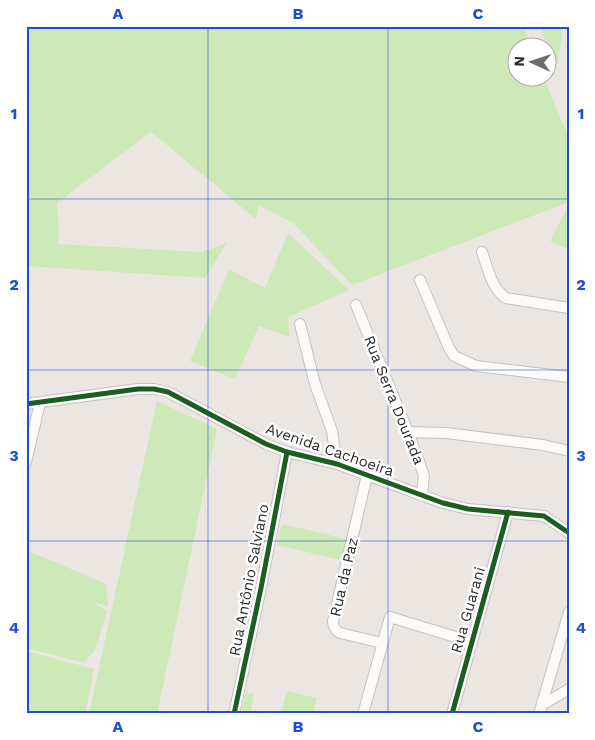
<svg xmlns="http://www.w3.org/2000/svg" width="595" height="740" font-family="'Work Sans',sans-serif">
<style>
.green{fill:#cce9b7}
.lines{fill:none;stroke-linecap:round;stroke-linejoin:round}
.minor-casing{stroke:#c4c2c3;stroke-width:12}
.minor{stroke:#fcfbfa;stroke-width:10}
.cycleway-casing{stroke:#fff;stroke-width:8}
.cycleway{stroke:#1b5e20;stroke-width:5}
.grid{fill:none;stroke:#1d4ed8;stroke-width:1;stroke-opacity:0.55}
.labels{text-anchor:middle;stroke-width:5;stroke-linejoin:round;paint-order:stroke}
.street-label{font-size:15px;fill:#2c2c2c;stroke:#fff}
.neatline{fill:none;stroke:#1d4ed8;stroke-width:2}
.grid-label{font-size:16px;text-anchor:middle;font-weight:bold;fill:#1d4ed8}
</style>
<rect width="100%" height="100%" fill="#ebe6e1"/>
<g class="green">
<polygon points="26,26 523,26 532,47 518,48 518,78 544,78 569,139 569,202 352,285 293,223 259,205 256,219 151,132 57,203 59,244 202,252 227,243 205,278 26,266 26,228 30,224 26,226"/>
<polygon points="540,26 564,26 556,68"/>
<polygon points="566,210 569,211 569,249 550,241"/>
<polygon points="288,233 349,290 288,317 289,337 259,326 235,379 190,361 229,269 265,288"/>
<polygon points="157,401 217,429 157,714 89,714"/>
<polygon points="282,524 346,539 341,560 277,545"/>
<polygon points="26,550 106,584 108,607 94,602 107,612 95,650 84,663 26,648"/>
<polygon points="26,651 94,669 85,714 26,714"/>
<polygon points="287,691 317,698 313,714 281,714"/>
<polygon points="246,693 254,694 250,714 241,714"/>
</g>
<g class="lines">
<defs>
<g id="minor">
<path d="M482,252C488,268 491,288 506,298L569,308"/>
<polyline points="420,280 449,348 454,356 476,366 569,377"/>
<polyline points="356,305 408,432 421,467 424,476 422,496"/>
<polyline points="300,324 315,384 332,431 337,464"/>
<polyline points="26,404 138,389 154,389 168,392 266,444 287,452 337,464 443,503 468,509 544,516 569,533"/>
<polyline points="408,432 446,433 543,445 569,451"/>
<polyline points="26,462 40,403"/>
<path d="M367,475L333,621C333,627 335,630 340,633L382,643"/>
<polyline points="542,705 569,689"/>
<polyline points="234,714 261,588 287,452"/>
<polyline points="363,714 390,617 472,642"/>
<polyline points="452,714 508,512"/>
<polyline points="539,714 569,612"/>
</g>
</defs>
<use href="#minor" class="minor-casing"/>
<use href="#minor" class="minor"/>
<defs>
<g id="cycleway">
<polyline points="26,404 138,389 154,389 168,392 266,444 287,452 337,464 443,503 468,509 544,516 569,533"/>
<polyline points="234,714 261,588 287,452"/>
<polyline points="452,714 508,512"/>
</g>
</defs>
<use href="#cycleway" class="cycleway-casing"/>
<use href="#cycleway" class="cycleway"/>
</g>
<path class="grid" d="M208,26V714M388,26V714M26,199H569M26,370H569M26,541H569"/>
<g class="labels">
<g class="street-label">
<text transform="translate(394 400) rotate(68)" y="5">Rua Serra Dourada</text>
<text transform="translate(330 450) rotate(19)" y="5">Avenida Cachoeira</text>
<text transform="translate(344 577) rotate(-77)" y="5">Rua da Paz</text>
<text transform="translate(249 580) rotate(-79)" y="5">Rua Antônio Salviano</text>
<text transform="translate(468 610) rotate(-74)" y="5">Rua Guarani</text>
</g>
</g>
<rect width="595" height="740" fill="none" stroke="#ffffff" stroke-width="55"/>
<g transform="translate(532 62) rotate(273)"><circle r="24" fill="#ffffff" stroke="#ababab"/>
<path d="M0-4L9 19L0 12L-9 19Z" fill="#6f6d6b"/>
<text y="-8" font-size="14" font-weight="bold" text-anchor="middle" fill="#2c2c2c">N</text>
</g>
<rect x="28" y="28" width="540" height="684" class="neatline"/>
<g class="grid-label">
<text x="118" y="19">A</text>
<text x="298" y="19">B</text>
<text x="478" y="19">C</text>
<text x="14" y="119">1</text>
<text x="581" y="119">1</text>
<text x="14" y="290">2</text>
<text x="581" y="290">2</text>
<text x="14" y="461">3</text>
<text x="581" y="461">3</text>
<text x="14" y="633">4</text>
<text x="581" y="633">4</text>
<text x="118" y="732">A</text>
<text x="298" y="732">B</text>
<text x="478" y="732">C</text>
</g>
</svg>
